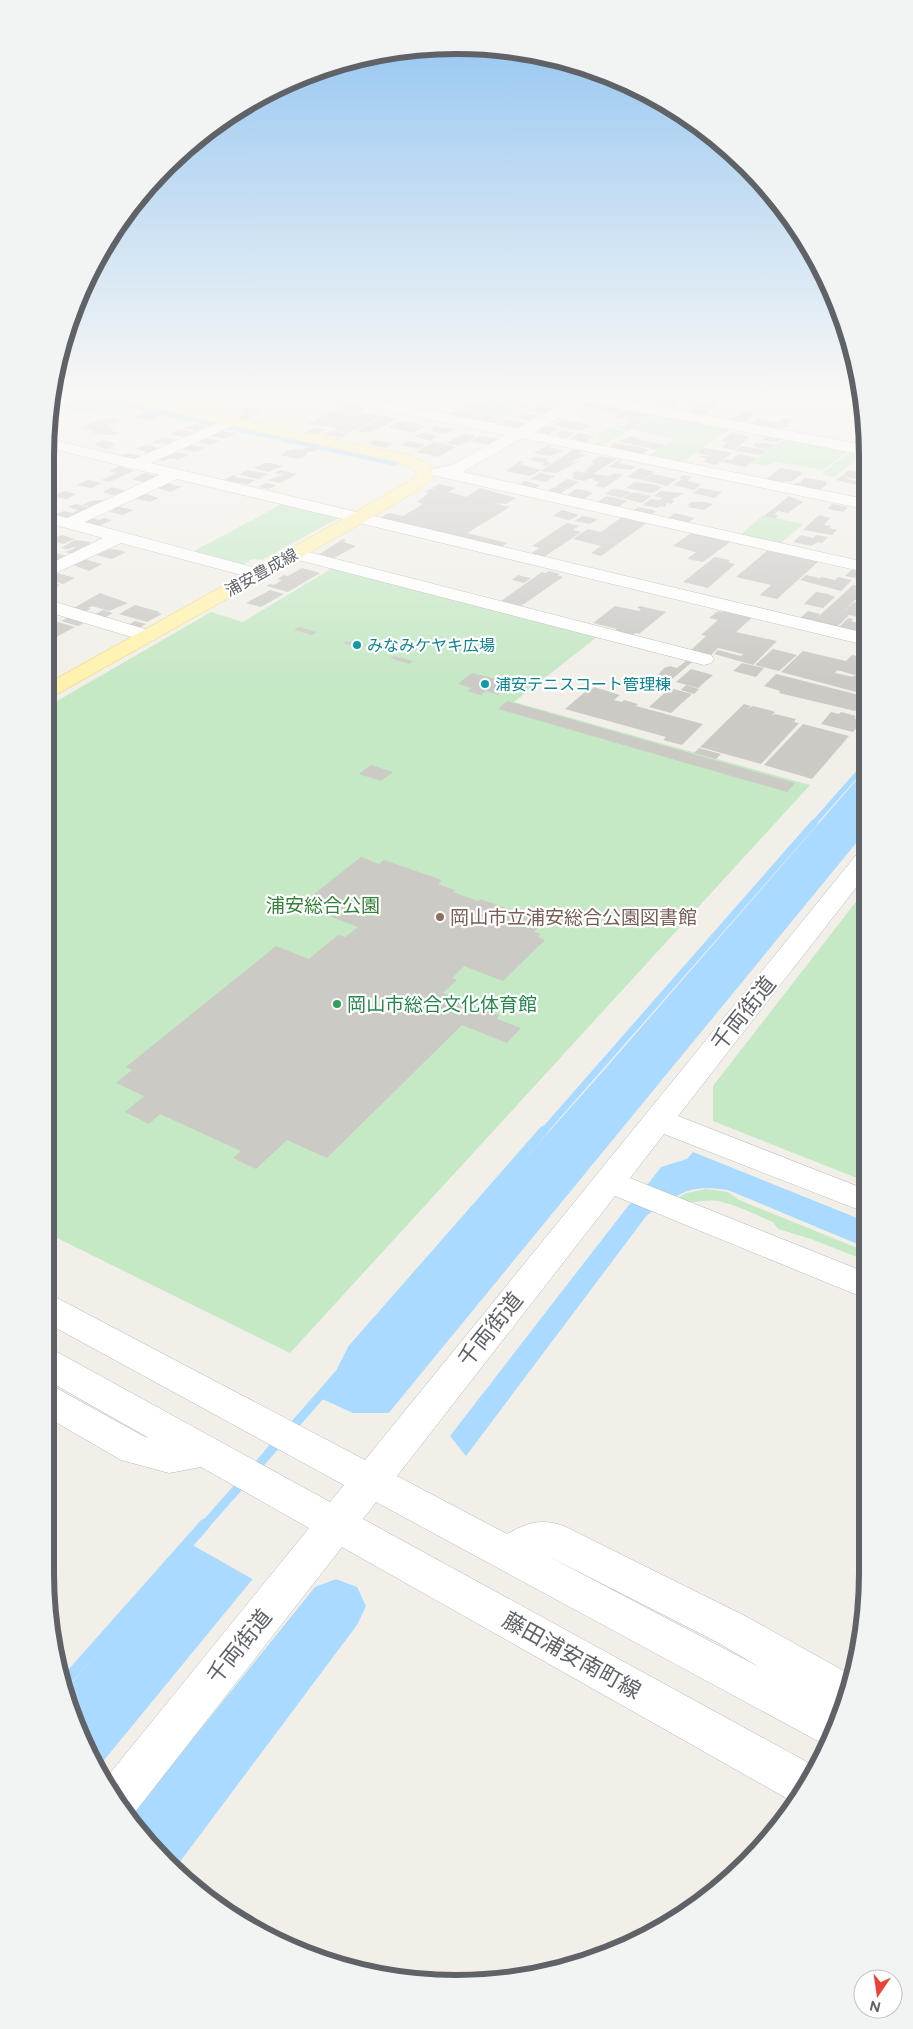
<svg xmlns="http://www.w3.org/2000/svg" width="913" height="2029" font-family="Figtree,'Noto Sans JP',sans-serif">
<style>
.green{fill:#c5e8c5}
.water{fill:#aadaff}
.pier{fill:#f1efe8}
.lines{fill:none;stroke-linecap:round;stroke-linejoin:round}
.stream-far4{stroke:#aadaff;stroke-width:4}
.stream-far3{stroke:#aadaff;stroke-width:5}
.stream-far2{stroke:#aadaff;stroke-width:7}
.stream-far1{stroke:#aadaff;stroke-width:9}
.stream{stroke:#aadaff;stroke-width:11}
.river{fill:#aadaff;fill-rule:evenodd}
.building{fill:#cccac5}
.minor-casing{stroke:#b5b8bc;stroke-width:1}
.major-casing{stroke:#f2c960;stroke-width:1}
.minor{fill:#fff;fill-rule:evenodd}
.major{fill:#fff2af;fill-rule:evenodd}
.culture-dot{fill:#0f9aa8;stroke:#fff;stroke-width:2}
.education-dot{fill:#8d6e63;stroke:#fff;stroke-width:2}
.leisure-dot{fill:#2e9e5b;stroke:#fff;stroke-width:2}
.labels{text-anchor:middle;stroke-width:4.5;stroke-linejoin:round;paint-order:stroke}
.far-street-label{font-size:16px;fill:#5f6368;stroke:#fff}
.far-culture-label{font-size:16px;fill:#0d838f;stroke:#fff;text-anchor:start}
.park-label{font-size:19px;fill:#348238;stroke:#fff}
.education-label{font-size:19px;fill:#785e54;stroke:#fff;text-anchor:start}
.leisure-label{font-size:19px;fill:#27864d;stroke:#fff;text-anchor:start}
.near-street-label{font-size:22px;fill:#5f6368;stroke:#fff}
.rim{fill:none;stroke:#5f6368;stroke-width:6}
</style>
<rect width="100%" height="100%" fill="#f1efe8"/>
<g class="green">
<polygon points="79,396 81,396 111,403 83,414 53,407"/>
<polygon points="477,400 522,409 491,425 448,414"/>
<polygon points="658,413 732,428 681,463 647,457 675,439 631,429"/>
<polygon points="610,428 626,432 599,447 593,446 602,438 598,435"/>
<polygon points="787,438 849,450 823,470 776,462 765,466 750,463"/>
<polygon points="849,453 861,456 835,477 821,474"/>
<polygon points="284,503 340,517 262,560 253,559 240,566 190,553"/>
<polygon points="763,515 803,524 778,546 738,537"/>
<polygon points="334,567 597,637 514,702 810,785 290,1353 45,1232 45,708 211,612 243,622"/>
<polygon points="866,889 867,1182 713,1121 713,1086"/>
<path d="M706,1189L728,1192L739,1200L867,1252V1261L811,1239L778,1229L773,1222C756,1215 739,1206 722,1202C703,1197 690,1207 673,1200L687,1193Z"/>
</g>
<g class="water">
<polygon points="866,769 866,831 96,1770 67,1705 65,1691 187,1549 344,1374 355,1349 604,1070"/>
<path d="M693,1152L867,1222V1248L728,1190C685,1184 681,1194 647,1215L466,1456L450,1436L628,1206L638,1197L661,1167L687,1159Z"/>
</g>
<polygon class="pier" points="320,1398 353,1413 391,1413 254,1580 189,1543"/>
<g class="lines">
<g class="stream-far4">
<polyline points="84,396 395,464"/>
<polyline points="322,396 340,399"/>
</g>
<polyline class="stream-far3" points="813,824 866,764"/>
<polyline class="stream-far2" points="543,1132 814,823"/>
<g class="stream-far1">
<polyline points="290,1430 340,1373 352,1349 544,1130"/>
<polyline points="255,1469 279,1441"/>
<polyline points="204,1526 243,1482"/>
</g>
<polyline class="stream" points="63,1684 205,1524"/>
<polygon class="river" points="336,1579 357,1587 366,1606 357,1625 176,1867 147,1844 129,1818 315,1587"/>
</g>
<g class="building">
<polygon points="487,396 488,396 503,398 495,402 480,399"/>
<polygon points="526,396 546,396 538,400 528,398 523,401 516,400"/>
<polygon points="617,396 648,396 635,403 611,399"/>
<polygon points="711,396 719,396 728,398 723,401 708,398"/>
<polygon points="547,397 563,400 556,404 540,401"/>
<polygon points="661,400 678,403 672,407 668,406 663,409 654,408 659,404 655,403"/>
<polygon points="516,401 531,404 523,408 507,405"/>
<polygon points="587,402 603,405 596,409 580,406"/>
<polygon points="697,402 709,404 718,405 712,409 689,407"/>
<polygon points="471,403 485,406 465,419 447,416 457,411 466,412 473,409 463,407"/>
<polygon points="346,404 367,409 361,412 383,416 349,433 333,430 336,428 307,424"/>
<polygon points="538,405 547,407 553,408 545,413 530,410"/>
<polygon points="606,406 613,407 615,406 625,408 616,413 599,410"/>
<polygon points="247,407 263,410 246,419 237,417 247,412 239,411"/>
<polygon points="629,407 655,414 629,430 620,428 628,424 623,423 629,419 613,417"/>
<polygon points="696,408 710,411 701,416 688,414"/>
<polygon points="501,410 512,412 505,416 494,413"/>
<polygon points="146,412 160,415 148,420 134,417"/>
<polygon points="743,412 755,414 743,422 729,421"/>
<polygon points="515,415 531,415 539,416 530,421 512,417"/>
<polygon points="385,416 398,419 369,433 356,431"/>
<polygon points="486,416 499,417 503,419 493,425 477,421"/>
<polygon points="105,417 119,420 106,426 115,428 110,430 119,433 114,435 100,435 92,433 95,431 80,428"/>
<polygon points="757,418 778,422 782,419 793,419 786,427 780,429 750,424"/>
<polygon points="506,419 526,423 519,427 514,426 509,429 500,427 505,424 499,423"/>
<polygon points="563,420 575,421 591,426 581,431 554,425"/>
<polygon points="400,421 414,423 425,426 414,433 388,427"/>
<polygon points="196,424 206,427 196,431 184,428"/>
<polygon points="435,426 451,429 453,430 444,434 429,430"/>
<polygon points="544,426 550,426 558,428 549,434 535,431"/>
<polygon points="315,427 325,430 316,434 306,432"/>
<polygon points="181,429 190,431 193,433 183,437 170,434"/>
<polygon points="563,430 575,433 565,439 556,437 560,435 555,434"/>
<polygon points="220,431 229,433 236,433 225,439 210,436"/>
<polygon points="331,431 348,434 341,438 324,434"/>
<polygon points="422,433 426,433 437,436 431,441 415,437"/>
<polygon points="579,433 594,436 585,442 571,438"/>
<polygon points="732,433 745,435 744,436 750,437 734,450 721,447 728,442 738,443 721,441"/>
<polygon points="464,434 476,437 459,446 446,443"/>
<polygon points="480,436 499,439 490,445 471,441"/>
<polygon points="630,436 639,438 637,439 665,445 658,450 619,442"/>
<polygon points="768,436 782,439 777,442 763,440"/>
<polygon points="164,437 177,440 183,440 174,444 151,443"/>
<polygon points="208,438 221,441 211,445 197,442"/>
<polygon points="104,440 114,443 111,444 116,445 108,449 93,445"/>
<polygon points="375,440 394,443 385,448 371,445 373,444 369,443 370,442"/>
<polygon points="408,441 411,441 425,445 418,449 401,445"/>
<polygon points="433,442 456,447 438,457 416,452"/>
<polygon points="614,443 639,447 649,450 642,454 626,451 630,448 625,451 609,448"/>
<polygon points="756,443 766,443 775,445 768,450 752,446"/>
<polygon points="147,444 159,449 150,453 136,449"/>
<polygon points="190,445 195,446 206,447 195,452 182,449"/>
<polygon points="548,445 552,445 549,447 564,451 550,456 533,453"/>
<polygon points="741,446 758,449 767,451 761,455 735,451"/>
<polygon points="308,447 318,449 313,452 306,452 308,454 298,459 279,455 292,449 302,450"/>
<polygon points="703,448 707,448 732,453 716,465 703,462 706,459 699,456 711,456 697,453"/>
<polygon points="574,449 583,451 579,454 587,454 569,463 579,461 574,464 556,473 540,471"/>
<polygon points="177,452 189,455 178,460 170,458 164,461 156,459"/>
<polygon points="128,453 142,456 132,461 117,457"/>
<polygon points="739,454 757,458 745,467 721,462 726,459 731,460"/>
<polygon points="600,456 617,459 593,474 609,476 614,473 623,475 604,488 595,486 599,482 592,480 594,479 590,478 585,481 573,479 574,478 572,477 575,475 571,474 576,471 585,473 587,471 584,471 595,463 591,462 593,460"/>
<polygon points="536,457 549,459 545,461 551,463 546,466 541,465 544,463 530,460"/>
<polygon points="619,460 622,461 618,463 636,467 631,470 608,467"/>
<polygon points="520,461 525,462 520,464 541,470 530,476 506,471"/>
<polygon points="266,463 271,463 283,466 268,472 253,468"/>
<polygon points="119,466 134,471 109,482 101,480 117,473 109,471"/>
<polygon points="640,468 655,472 642,480 627,477"/>
<polygon points="780,468 797,471 803,473 791,482 785,481 782,483 766,480 768,478 783,481 768,478"/>
<polygon points="247,470 258,472 268,474 258,479 239,475"/>
<polygon points="280,470 297,474 280,483 267,480 284,475 274,473"/>
<polygon points="848,470 865,474 864,477 861,480 842,476"/>
<polygon points="145,473 159,477 146,483 132,479"/>
<polygon points="540,473 555,476 546,482 530,479"/>
<polygon points="653,474 677,479 667,486 643,480"/>
<polygon points="233,475 237,476 235,477 255,480 248,484 227,481 220,482"/>
<polygon points="683,475 692,477 687,481 701,484 694,490 673,485 682,479 679,478"/>
<polygon points="841,476 848,478 847,479 862,482 857,485 836,480"/>
<polygon points="804,478 826,481 825,483 828,483 820,490 793,486 795,483 800,483"/>
<polygon points="567,479 579,482 568,489 556,486"/>
<polygon points="88,480 102,483 91,488 76,485"/>
<polygon points="525,481 532,483 540,485 534,489 517,486"/>
<polygon points="165,482 177,486 182,486 171,492 154,487"/>
<polygon points="635,482 651,484 662,487 655,492 650,493 626,488"/>
<polygon points="266,483 277,485 269,489 258,487"/>
<polygon points="439,484 456,488 448,492 467,497 480,488 516,498 506,504 494,503 510,507 467,533 507,543 501,547 380,518 389,513 403,516 423,504 417,502 429,493 425,492 430,489 438,490 431,488"/>
<polygon points="112,487 130,492 119,497 103,492"/>
<polygon points="558,487 567,489 557,496 545,493 552,488"/>
<polygon points="700,488 722,492 714,498 693,493"/>
<polygon points="576,489 584,490 593,493 581,501 564,497"/>
<polygon points="612,489 622,490 631,492 621,498 605,494"/>
<polygon points="65,491 75,494 68,499 54,497 56,494"/>
<polygon points="661,491 684,493 671,500 675,501 671,504 667,503 665,507 660,506 658,508 642,505 651,499 659,500 663,498 654,496"/>
<polygon points="631,493 638,493 651,496 642,503 622,498"/>
<polygon points="141,494 146,494 159,498 150,502 132,498"/>
<polygon points="606,496 625,500 627,501 615,509 595,504"/>
<polygon points="789,496 803,502 788,513 778,511 774,515 779,516 775,518 764,516"/>
<polygon points="101,500 106,501 95,508 82,505 91,501"/>
<polygon points="691,502 705,502 713,504 704,510 688,507 690,505 687,505"/>
<polygon points="76,504 94,509 71,519 55,515 64,511 73,513 78,510 68,507"/>
<polygon points="832,504 848,507 843,512 827,509"/>
<polygon points="117,506 133,510 134,510 123,515 109,512 114,510 111,509"/>
<polygon points="638,507 654,510 656,512 647,516 631,512"/>
<polygon points="562,510 579,515 570,520 553,516"/>
<polygon points="675,513 695,518 687,523 667,519"/>
<polygon points="819,515 830,518 824,525 831,526 829,528 837,530 832,535 803,530"/>
<polygon points="582,516 598,519 590,524 574,521"/>
<polygon points="622,517 647,523 601,556 591,553 601,546 573,539 588,529 601,532"/>
<polygon points="91,518 99,520 104,518 112,520 97,527 81,523"/>
<polygon points="567,523 579,526 573,530 581,532 544,557 530,554 539,548 532,546"/>
<polygon points="691,533 730,542 703,562 687,559 696,552 673,546"/>
<polygon points="62,535 75,539 63,544 50,540"/>
<polygon points="801,535 813,538 816,535 828,537 822,543 818,542 811,546 793,542"/>
<polygon points="343,539 346,540 343,542 356,546 332,559 318,555"/>
<polygon points="45,540 54,543 46,546 55,549 45,554"/>
<polygon points="75,540 91,542 88,544 91,545 74,555 65,552 76,548 74,548 76,546 68,549 61,548"/>
<polygon points="110,549 118,550 126,552 112,559 96,555"/>
<polygon points="768,550 819,561 777,599 760,595 771,585 736,577"/>
<polygon points="52,552 67,556 45,570 45,564 50,561 45,560 45,555"/>
<polygon points="715,557 730,560 728,562 735,564 708,588 683,582"/>
<polygon points="84,559 102,564 89,571 73,565"/>
<polygon points="302,568 320,573 288,592 266,586 270,584 274,585 282,580 277,579 284,575 288,576"/>
<polygon points="853,569 864,572 857,578 845,576"/>
<polygon points="549,571 560,574 557,575 563,577 521,606 501,601 542,572 546,573"/>
<polygon points="865,571 865,585 856,583 862,577 860,576"/>
<polygon points="57,573 75,578 63,584 45,578"/>
<polygon points="518,575 531,578 524,583 512,580"/>
<polygon points="806,575 819,578 816,581 821,577 835,580 838,577 852,580 841,591 800,580"/>
<polygon points="52,583 60,585 45,592 45,586"/>
<polygon points="853,585 864,587 858,592 865,595 865,599 862,602 855,600 841,614 854,602 863,604 862,605 865,606 865,619 849,615 836,628 799,619 808,611 820,614 818,617"/>
<polygon points="270,590 284,594 261,607 246,603"/>
<polygon points="816,592 828,594 835,597 823,608 804,604"/>
<polygon points="100,593 128,603 109,611 92,606 88,608 91,609 84,612 72,609"/>
<polygon points="135,605 160,612 158,613 162,614 147,622 119,614"/>
<polygon points="615,606 639,611 641,609 637,608 640,606 666,612 639,634 636,633 631,636 613,632 617,629 593,623"/>
<polygon points="103,610 113,613 104,618 94,615"/>
<polygon points="725,610 754,616 736,632 777,641 753,665 714,654 718,650 741,656 743,654 718,648 711,655 691,650 706,636 701,635 718,620 709,618 718,611 722,612"/>
<polygon points="69,617 86,622 78,626 61,621"/>
<polygon points="848,618 853,619 851,621 865,625 865,628 860,633 838,628"/>
<polygon points="135,621 146,624 139,628 128,625"/>
<polygon points="58,622 75,627 45,643 45,635 51,632 45,630"/>
<polygon points="299,627 317,632 312,635 294,630"/>
<polygon points="347,641 365,646 361,648 342,643"/>
<polygon points="773,649 797,655 779,671 755,665"/>
<polygon points="803,651 846,661 852,655 865,658 865,664 855,675 837,670 835,673 853,677 855,675 865,678 865,687 860,693 781,672"/>
<polygon points="394,656 413,661 409,664 390,658"/>
<polygon points="686,661 692,662 671,680 656,677 664,668 670,666 677,668"/>
<polygon points="742,663 764,668 756,677 733,671"/>
<polygon points="691,669 713,675 698,688 676,682"/>
<polygon points="472,673 512,683 498,695 486,691 481,695 467,691 472,688 458,684"/>
<polygon points="776,674 859,695 860,694 865,695 865,700 855,711 779,693 780,691 764,686"/>
<polygon points="686,685 699,689 694,694 681,690"/>
<polygon points="594,687 620,695 614,700 622,702 624,700 638,704 636,706 703,724 682,745 663,740 666,737 565,709 585,692 588,693"/>
<polygon points="670,688 692,694 671,713 649,707"/>
<polygon points="507,701 795,783 787,792 498,709"/>
<polygon points="744,704 751,706 747,709 753,706 769,710 775,712 771,716 775,714 796,719 794,722 799,723 761,764 700,747"/>
<polygon points="831,712 839,714 841,712 856,716 854,718 863,721 853,732 821,724"/>
<polygon points="803,724 849,736 812,779 764,765"/>
<polygon points="699,748 721,754 716,759 694,753"/>
<polygon points="371,765 393,772 381,781 359,774"/>
<polygon points="361,857 379,864 384,860 442,880 438,884 455,890 453,892 478,901 480,899 545,921 534,932 541,934 538,937 545,940 503,981 464,966 452,978 457,980 443,993 499,1015 497,1019 521,1028 507,1043 462,1025 327,1158 287,1140 256,1169 233,1158 241,1151 160,1114 149,1124 125,1112 144,1096 116,1083 132,1070 126,1067 276,946 309,959 338,935 345,937 358,927 300,905"/>
</g>
<g class="lines">
<defs>
<g id="minor">
<polygon points="61,396 81,396 79,399 53,407 55,398"/>
<polygon points="330,396 356,396 518,428 574,397 573,396 601,396 865,445 865,455 587,402 534,432 865,499 865,509 522,438 463,472 865,562 865,572 432,475 430,472 432,469 452,465 506,435 337,400 332,399"/>
<polygon points="822,396 863,398 864,406 829,400 824,399"/>
<polygon points="232,417 237,418 239,421 237,424 151,463 865,633 865,645 177,479 85,522 263,570 266,574 263,578 257,579 121,543 45,578 45,566 103,538 45,522 45,512 67,518 159,475 46,447 48,439 134,459"/>
<polygon points="293,548 711,655 714,659 711,663 704,665 287,557 284,553 287,549"/>
<polygon points="45,599 155,632 158,636 155,640 148,642 45,611"/>
<path d="M866,852V875L678,1116L867,1190V1213L664,1134L630,1178L867,1273V1299L615,1196L397,1476L507,1534C527,1523 541,1518 564,1526L747,1617L851,1675L846,1705L827,1746L376,1502L363,1519L818,1768L813,1778L795,1803L342,1547L132,1816L128,1817L103,1782L309,1528L201,1467L169,1473L121,1460L45,1416V1385L58,1389L143,1436L149,1438L45,1379V1348L57,1352L330,1502L344,1485L45,1322V1294L57,1298L365,1460L857,854ZM546,1555L719,1643L759,1667Z"/>
</g>
<polygon id="major" points="109,396 134,396 409,455 428,464 434,477 420,489 366,521 52,697 45,699 45,685 354,513 417,476 415,470 398,462 116,400 111,399"/>
</defs>
<use href="#minor" class="minor-casing"/>
<use href="#major" class="major-casing"/>
<use href="#minor" class="minor"/>
<use href="#major" class="major"/>
</g>
<linearGradient id="sky" x2="0" y2="1"><stop stop-color="#8fc3f1"/><stop offset="0.58" stop-color="#f9f8f5"/><stop offset="1" stop-color="#f9f8f5" stop-opacity="0"/></linearGradient>
<rect width="913" height="680" fill="url(#sky)"/>
<g class="culture-dot">
<circle cx="357" cy="645" r="5"/>
<circle cx="485" cy="684" r="5"/>
</g>
<circle class="education-dot" cx="440" cy="917" r="5"/>
<circle class="leisure-dot" cx="337" cy="1004" r="5"/>
<g class="labels">
<g class="far-street-label">
<text transform="translate(261 572) rotate(-29)" y="6">浦安豊成線</text>
</g>
<g class="far-culture-label">
<text x="367" y="651">みなみケヤキ広場</text>
<text x="495" y="690">浦安テニスコート管理棟</text>
</g>
<g class="park-label">
<text x="323" y="912">浦安総合公園</text>
</g>
<g class="education-label">
<text x="450" y="924">岡山市立浦安総合公園図書館</text>
</g>
<g class="leisure-label">
<text x="347" y="1011">岡山市総合文化体育館</text>
</g>
<g class="near-street-label">
<text transform="translate(743 1013) rotate(-51)" y="8">千両街道</text>
<text transform="translate(490 1329) rotate(-51)" y="8">千両街道</text>
<text transform="translate(239 1646) rotate(-51)" y="8">千両街道</text>
<text transform="translate(572 1655) rotate(29)" y="8">藤田浦安南町線</text>
</g>
</g>
<path d="M0 0H913V2029H0ZM456 54H457A402 402 0 0 1 859 456V1573A402 402 0 0 1 457 1975H456A402 402 0 0 1 54 1573V456A402 402 0 0 1 456 54Z" fill="#f2f3f3" fill-rule="evenodd"/>
<path class="rim" d="M456 54H457A402 402 0 0 1 859 456V1573A402 402 0 0 1 457 1975H456A402 402 0 0 1 54 1573V456A402 402 0 0 1 456 54Z"/>
<g transform="translate(878 1994) rotate(193)"><circle r="24" fill="#ffffff" stroke="#bfc1c3"/>
<path d="M0-4L9 19L0 12L-9 19Z" fill="#ea4335"/>
<text y="-8" font-size="14" font-weight="bold" text-anchor="middle" fill="#5f6368">N</text>
</g>
</svg>
